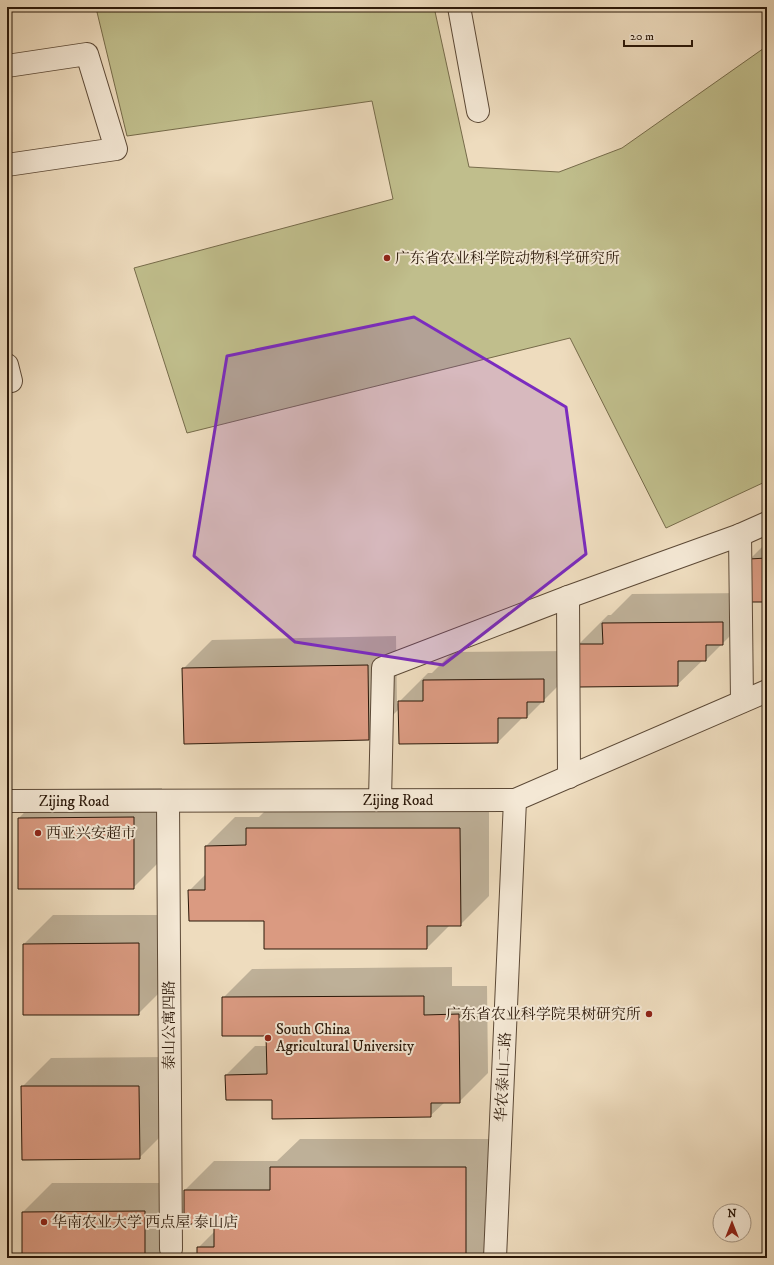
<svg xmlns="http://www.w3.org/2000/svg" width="774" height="1265" font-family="'IM FELL DW Pica','Noto Serif SC',serif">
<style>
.green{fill:#c0be8c;stroke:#766b4a}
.shadow{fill:#0003}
.building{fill:#da9a81;stroke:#2b1809}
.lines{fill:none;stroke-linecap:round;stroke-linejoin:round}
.minor-casing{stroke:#5c4936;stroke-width:24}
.minor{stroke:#f4e8d5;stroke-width:22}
.marked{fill:#7b2cbf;fill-opacity:0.2;stroke:#7b2cbf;stroke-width:3;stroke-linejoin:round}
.poi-dot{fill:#8f2418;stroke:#f4e8d5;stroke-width:1.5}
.labels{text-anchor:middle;stroke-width:4;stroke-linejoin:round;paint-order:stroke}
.poi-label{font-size:15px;fill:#2b1809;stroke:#f4e8d5;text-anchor:start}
.street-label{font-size:15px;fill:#2b1809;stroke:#f4e8d5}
</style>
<rect width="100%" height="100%" fill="#eedcbe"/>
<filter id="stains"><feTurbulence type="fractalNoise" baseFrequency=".005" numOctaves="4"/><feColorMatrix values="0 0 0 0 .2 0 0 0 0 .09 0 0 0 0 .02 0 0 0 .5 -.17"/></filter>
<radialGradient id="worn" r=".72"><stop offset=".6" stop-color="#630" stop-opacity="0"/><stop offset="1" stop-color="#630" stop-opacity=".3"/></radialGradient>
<polygon class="green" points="104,7 434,7 469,167 559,172 622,148 767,46 767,481 666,528 570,338 187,433 134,268 393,199 372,101 127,136 96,8"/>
<g class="shadow">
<polygon points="767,542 767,601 751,601 751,615 706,660 703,660 677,685 579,644 608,615 611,615 632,594 751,593 750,559"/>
<polygon points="396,636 397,704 428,673 432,673 453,652 572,651 572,672 527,717 523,717 498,742 399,709 369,739 184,668 212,640"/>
<polygon points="162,788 162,859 133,888 19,888 19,818 47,789"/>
<polygon points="489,799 489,896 460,925 450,925 427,948 265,920 189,891 206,874 206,846 235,817 259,817 276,800"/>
<polygon points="53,915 167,915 167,985 138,1014 24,944"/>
<polygon points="452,967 452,986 487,986 488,1073 459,1102 445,1102 430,1116 273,1099 226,1075 255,1046 267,1046 267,1035 223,998 252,969"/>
<polygon points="168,1057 168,1129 139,1158 22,1087 51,1058"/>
<polygon points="300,1139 494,1139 494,1258 198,1258 198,1248 215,1231 215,1223 185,1190 214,1161 277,1161"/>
<polygon points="52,1183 174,1183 174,1258 23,1258 23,1212"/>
</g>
<g class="building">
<polygon points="767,558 767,602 750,602 749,559"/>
<polygon points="723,622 723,645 706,645 706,661 678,661 678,686 578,687 578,644 603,644 602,623"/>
<polygon points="368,665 369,740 184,744 182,668"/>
<polygon points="544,679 544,702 527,702 527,718 498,718 498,743 399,744 398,701 423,701 423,680"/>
<polygon points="134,817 134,889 18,889 18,818"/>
<polygon points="246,828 460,828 461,926 427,926 427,949 264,949 264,921 189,921 188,890 205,890 205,846 246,845"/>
<polygon points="139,943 139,1015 23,1015 23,944"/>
<polygon points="424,996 424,1015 459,1014 460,1103 431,1103 431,1117 272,1119 272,1100 226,1100 225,1075 267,1074 266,1036 222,1036 222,997"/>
<polygon points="21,1086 139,1086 140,1159 22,1160"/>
<polygon points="270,1167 466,1167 466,1258 197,1258 197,1247 214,1247 214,1224 184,1224 184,1190 270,1190"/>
<polygon points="145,1211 145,1258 22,1258 22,1212"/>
</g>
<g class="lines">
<defs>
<g id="minor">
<polyline points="459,7 478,111"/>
<polyline points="7,66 87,54 116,149 7,165"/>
<polyline points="7,365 11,381"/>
<polyline points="740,535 742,701"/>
<polyline points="568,597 569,777"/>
<polyline points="380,800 383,668 568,597 740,535 767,523"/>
<polyline points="7,801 515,800 767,691"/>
<polyline points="168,801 171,1249"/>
<polyline points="495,1258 515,800"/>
</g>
</defs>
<use href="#minor" class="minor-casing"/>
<use href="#minor" class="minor"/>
</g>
<path class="marked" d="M414,317L566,407L586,554L443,665L295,642L194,556L227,356Z"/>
<g class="poi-dot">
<circle cx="387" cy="258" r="4"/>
<circle cx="38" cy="833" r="4"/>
<circle cx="649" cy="1014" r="4"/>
<circle cx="268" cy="1038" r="4"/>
<circle cx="44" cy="1222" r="4"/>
</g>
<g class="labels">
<g class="poi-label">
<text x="395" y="263">广东省农业科学院动物科学研究所</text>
<text x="46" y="838">西亚兴安超市</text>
<text x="641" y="1019" text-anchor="end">广东省农业科学院果树研究所</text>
<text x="276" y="1034">South China<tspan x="276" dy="17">Agricultural University</tspan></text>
<text x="52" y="1227">华南农业大学 西点屋 泰山店</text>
</g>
<g class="street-label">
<text x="398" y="805">Zijing Road</text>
<text x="74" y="806">Zijing Road</text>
<text transform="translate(169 1025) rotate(-90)" y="5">泰山公寓四路</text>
<text transform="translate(503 1077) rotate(-87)" y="5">华农泰山二路</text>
</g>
</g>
<rect width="774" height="1265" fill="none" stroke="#eedcbe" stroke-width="24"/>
<rect x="8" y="8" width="758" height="1249" fill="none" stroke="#2b1809" stroke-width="2"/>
<rect x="12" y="12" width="750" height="1241" fill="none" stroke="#2b1809"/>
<g transform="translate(732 1223)"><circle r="19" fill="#f4e8d5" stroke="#a49583"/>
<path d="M0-3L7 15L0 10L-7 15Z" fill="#8f2418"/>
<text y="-6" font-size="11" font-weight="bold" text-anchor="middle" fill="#2b1809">N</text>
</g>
<path d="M624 40v6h68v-6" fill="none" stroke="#2b1809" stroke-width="2"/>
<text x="630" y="40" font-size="12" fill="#2b1809" stroke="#f4e8d5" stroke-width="3" paint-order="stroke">20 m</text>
<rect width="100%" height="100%" filter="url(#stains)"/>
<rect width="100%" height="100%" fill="url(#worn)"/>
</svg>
